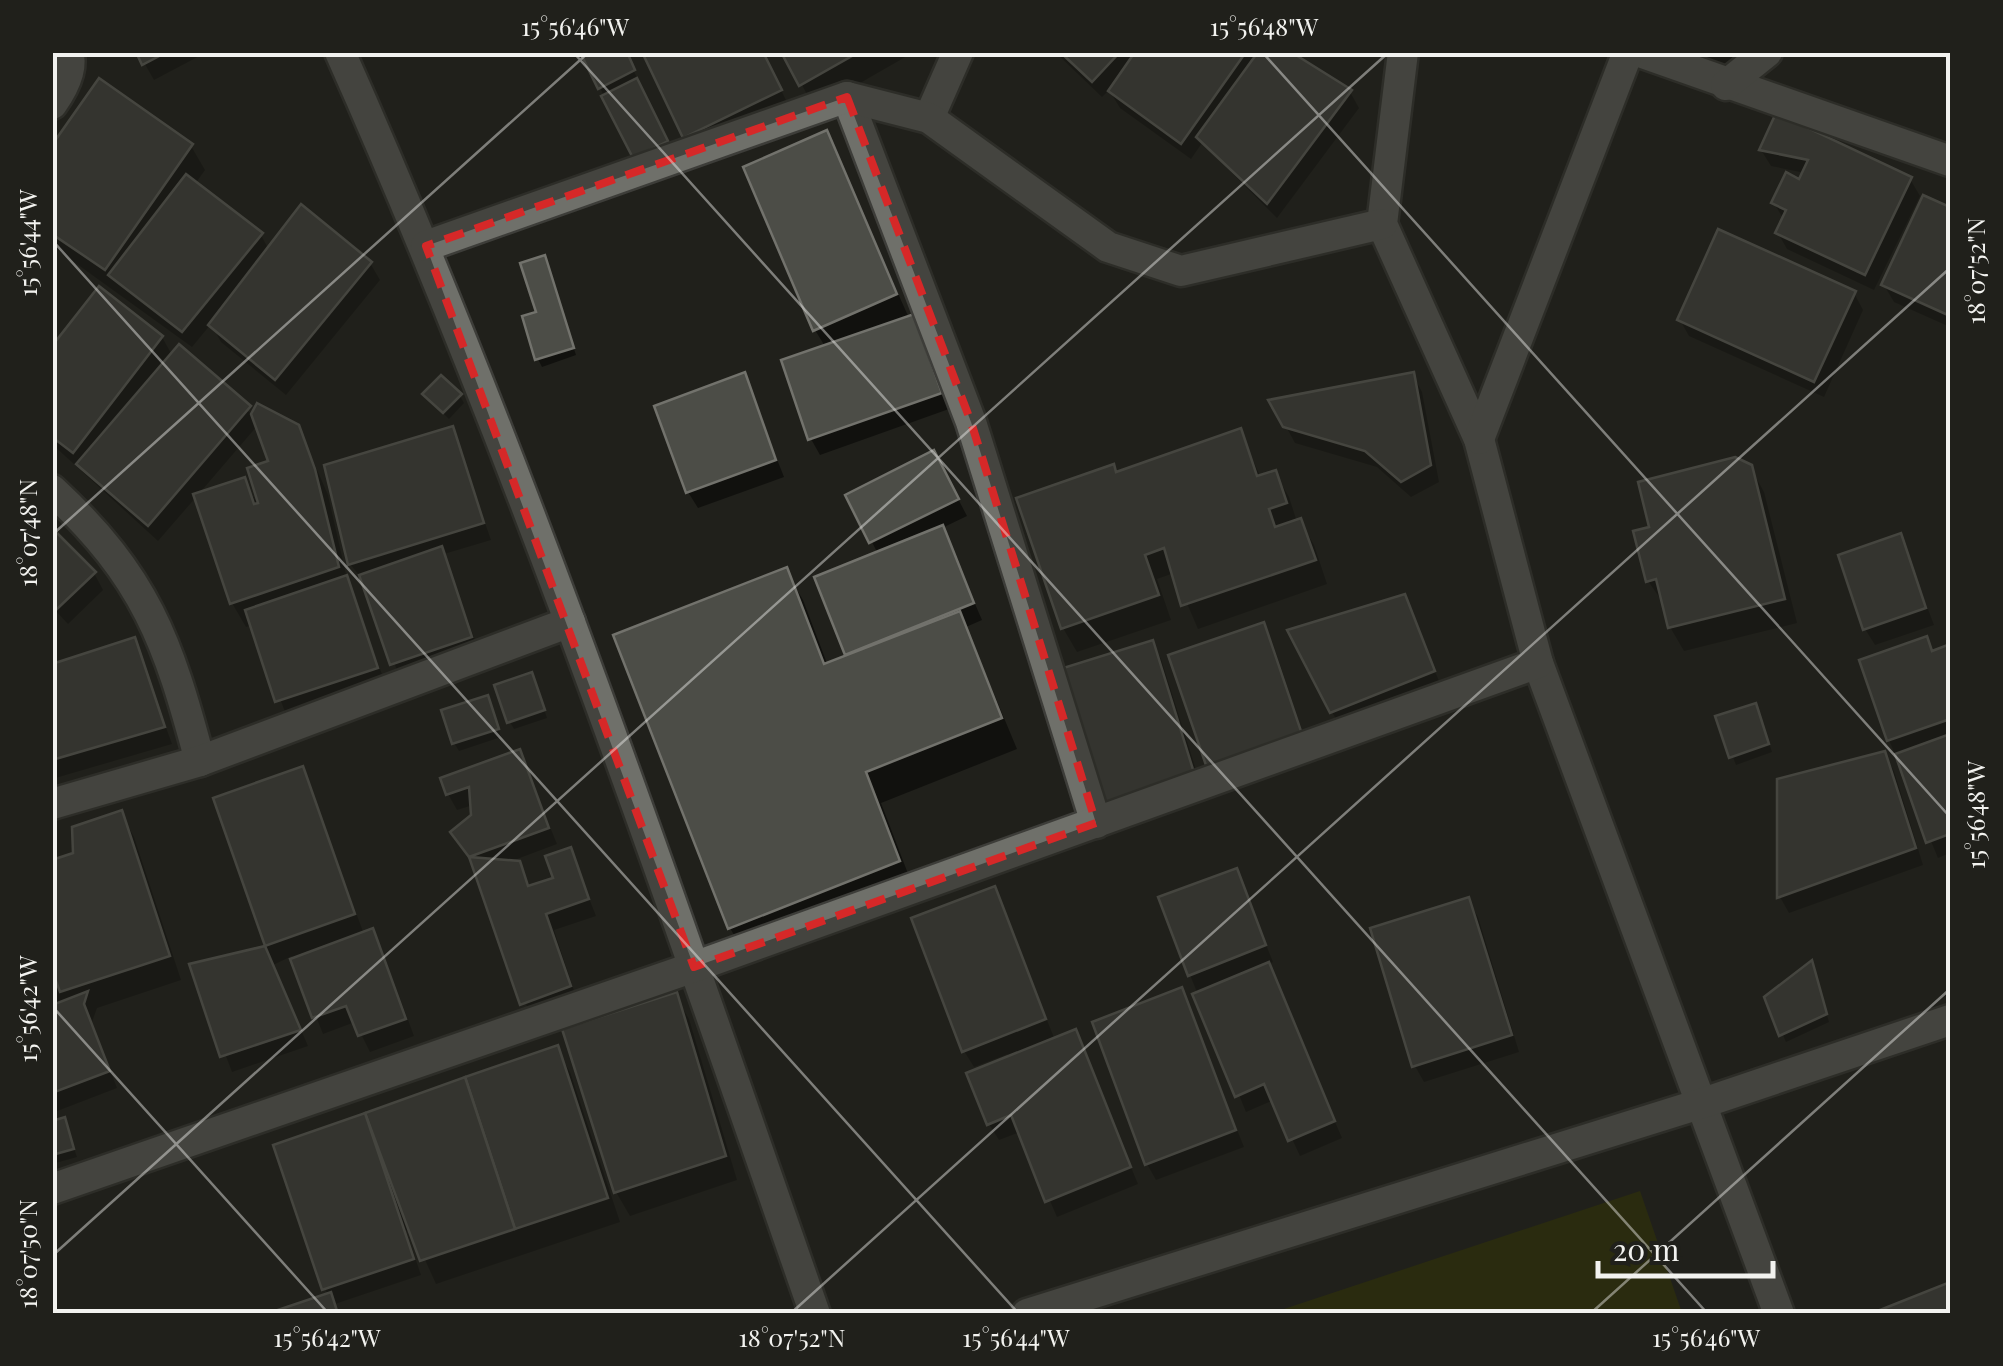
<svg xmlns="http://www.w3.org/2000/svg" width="2003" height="1366" font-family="'Playfair Display',serif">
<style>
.green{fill:#363900}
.shadow{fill:#0007;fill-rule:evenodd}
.building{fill:#4c4d47;stroke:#72726c;stroke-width:2.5}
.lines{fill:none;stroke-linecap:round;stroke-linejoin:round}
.street-casing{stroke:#3d3d39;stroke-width:35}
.street{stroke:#6f706a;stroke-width:30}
.marked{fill:none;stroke:#d62828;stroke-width:8;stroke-dasharray:20 12;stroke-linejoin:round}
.ticks{fill:none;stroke:#f2f2ef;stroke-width:2.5;stroke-opacity:0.45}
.neatline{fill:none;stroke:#f2f2ef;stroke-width:4}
.ticks-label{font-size:25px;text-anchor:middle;fill:#f2f2ef}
</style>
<rect width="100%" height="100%" fill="#20201b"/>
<polygon class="green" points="1640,1191 1682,1313 1272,1313"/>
<g class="shadow">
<polygon points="138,52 207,52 154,80"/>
<polygon points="625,52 670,149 639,164 600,88"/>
<polygon points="763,52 793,115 699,160 685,137"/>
<polygon points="784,52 914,52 815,109"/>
<polygon points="1055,52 1286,52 1350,92 1359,108 1277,218 1202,143 1191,159 1120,108 1109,90 1102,97"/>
<polygon points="1679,52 1756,52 1746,79"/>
<polygon points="826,133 909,318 913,317 922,333 949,409 820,455 811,439 826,348 815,330"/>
<polygon points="191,146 205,170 195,184 261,235 269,250 370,263 380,280 286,395 221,342 211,324 192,347 52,246 52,149"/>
<polygon points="1761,150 1910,179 1920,196 1874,290 1787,249 1778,233 1784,220 1774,203 1805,173 1771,166"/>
<polygon points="1924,198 1950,210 1950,327 1894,302 1884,285"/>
<polygon points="544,258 576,355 542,367 538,359"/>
<polygon points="1854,293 1863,310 1824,397 1689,336 1680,320"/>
<path d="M162,337L172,355L253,415L298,426L328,495L348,583L386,685L287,717L252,625L246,627L232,603L197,496L158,541L52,444V350ZM258,425L271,463L261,509L243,480L197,496Z"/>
<polygon points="1413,375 1422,392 1439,482 1411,497 1377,467 1295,443 1272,401"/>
<polygon points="744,376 784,477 698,508 688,492"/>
<polygon points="425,395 460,396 464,403 449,419"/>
<polygon points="452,429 491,540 444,554 480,654 401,681 363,580 350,564"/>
<polygon points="1240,431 1261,478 1275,473 1289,497 1297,522 1300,521 1314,545 1327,584 1198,629 1174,573 1157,579 1171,620 1077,652 1063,628 1117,474"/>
<polygon points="1750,467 1764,492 1797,623 1684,651 1670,627 1664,604 1648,581"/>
<polygon points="943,470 967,516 942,528 982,620 966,627 1017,749 881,803 915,892 747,958 730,928 785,570 803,600 828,666 849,657 878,554 849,496"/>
<polygon points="52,531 94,573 103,590 68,624 52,607"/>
<polygon points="1900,536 1934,625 1875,645 1865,629"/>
<polygon points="1403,597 1442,688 1341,728 1332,712"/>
<polygon points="1263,625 1272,641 1310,754 1171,656"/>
<polygon points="1926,639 1933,653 1950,647 1950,853 1938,858 1889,740"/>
<polygon points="134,640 172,744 52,779 52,667"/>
<polygon points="1152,643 1161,659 1203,792 1113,821"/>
<polygon points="535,682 547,718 514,729 510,722"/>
<polygon points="491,705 501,737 459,751 454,743"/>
<polygon points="1759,713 1772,752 1736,765 1718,718"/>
<polygon points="519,752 557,844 509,862 518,863 530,888 556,880 570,850 596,916 554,930 578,1003 532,1020 474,864 463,848 473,805 457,810 448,794"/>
<polygon points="1884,754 1894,771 1923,865 1789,913 1780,897"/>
<polygon points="302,769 364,934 372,931 381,947 414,1036 370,1052 355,1022 323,1034 292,956 273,965 308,1046 232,1072 192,966 268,946 216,800"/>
<polygon points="121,813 134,837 181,980 97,1008 92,1022 117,1088 52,1113 52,862 76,854"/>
<polygon points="1236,871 1273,962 1267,965 1342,1138 1300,1156 1274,1100 1246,1112 1190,975"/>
<polygon points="994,889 1055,1040 1075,1033 1138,1184 1057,1217 1020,1132 999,1140 989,1124 1008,1054 974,1067 964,1051"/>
<polygon points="1468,900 1478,917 1519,1052 1424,1082 1415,1066"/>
<polygon points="1815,971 1829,1022 1786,1042 1767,998"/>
<polygon points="1181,990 1244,1147 1156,1180 1147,1164"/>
<polygon points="675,995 689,1019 737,1180 630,1216 616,1192"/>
<polygon points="556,1048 570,1072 620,1222 436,1284 411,1229 406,1231 421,1275 335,1304 340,1314 274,1314 328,1296 276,1147"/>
<polygon points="64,1120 77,1157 52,1164 52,1123"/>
</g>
<g class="building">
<polygon points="136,52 167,52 142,65"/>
<polygon points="580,52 627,52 635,70 598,89"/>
<polygon points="642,52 763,52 782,90 683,138"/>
<polygon points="781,52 859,52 799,86"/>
<polygon points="1060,52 1120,52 1092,82"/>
<polygon points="1135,52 1246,52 1181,144 1108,91"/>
<polygon points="1258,52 1291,52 1352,90 1267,204 1196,137"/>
<polygon points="99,78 193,144 105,270 52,234 52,145"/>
<polygon points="637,78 668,141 633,158 601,96"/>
<polygon points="1776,113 1912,177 1865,275 1775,233 1786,210 1771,203 1786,172 1799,179 1808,160 1759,150"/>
<polygon points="827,130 897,294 813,331 743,167"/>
<polygon points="186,174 263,233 182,332 108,275"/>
<polygon points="1923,195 1950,207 1950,316 1881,285"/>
<polygon points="301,204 372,262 275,380 208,325"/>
<polygon points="1718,229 1856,291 1814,382 1677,320"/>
<polygon points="545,255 574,348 535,360 522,316 536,312 520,263"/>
<polygon points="99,286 163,336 73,453 52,437 52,346"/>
<polygon points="914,314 942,393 808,440 781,360"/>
<polygon points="179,344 251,406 148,526 76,464"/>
<polygon points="745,372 776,460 686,493 654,406"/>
<polygon points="1414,372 1431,465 1401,482 1365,451 1283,427 1268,400"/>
<polygon points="441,375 462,394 443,413 422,394"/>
<polygon points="257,403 299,425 315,469 339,567 230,604 193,494 245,477 254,504 258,503 247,468 268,461 251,414"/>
<polygon points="453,426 484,523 348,565 324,465"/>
<polygon points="1241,428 1257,476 1276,470 1287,503 1269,509 1275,527 1301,518 1316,560 1181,606 1164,548 1145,555 1159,595 1061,629 1016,498 1114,464 1116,472"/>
<polygon points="934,450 959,499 869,543 845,495"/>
<polygon points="1735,457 1752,465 1785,599 1668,628 1656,579 1646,582 1633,531 1649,527 1638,482"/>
<polygon points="943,525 974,603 845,655 814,577"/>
<polygon points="52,528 96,572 57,609 52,604"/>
<polygon points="1901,533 1926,608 1863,630 1838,555"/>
<polygon points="442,546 472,637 390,665 359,575"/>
<polygon points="787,567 824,664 960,611 1002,718 866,772 900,861 728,929 613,635"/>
<polygon points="347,575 378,668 275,702 245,610"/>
<polygon points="1405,594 1435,671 1330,713 1287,630"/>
<polygon points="1264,622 1303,737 1208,771 1168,655"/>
<polygon points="1927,636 1932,651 1950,644 1950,719 1887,741 1859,660"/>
<polygon points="135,637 165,727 52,760 52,664"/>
<polygon points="1153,640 1195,776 1101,805 1060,669"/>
<polygon points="532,672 545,710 507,723 494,685"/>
<polygon points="488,695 499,729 452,744 441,710"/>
<polygon points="1756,703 1769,744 1729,758 1715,716"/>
<polygon points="1950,734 1950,834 1926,843 1895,754"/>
<polygon points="520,749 549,828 469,857 450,832 471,815 469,787 446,795 440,778"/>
<polygon points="1885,751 1916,848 1777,898 1777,779"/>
<polygon points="303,766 355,914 265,946 213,798"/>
<polygon points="122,810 170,956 60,992 52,970 52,860 73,853 72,827"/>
<polygon points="571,847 589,899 546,914 571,986 520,1005 469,857 520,861 528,886 553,878 545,856"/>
<polygon points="1237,868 1266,945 1188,976 1158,897"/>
<polygon points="995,886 1046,1019 962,1052 911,918"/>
<polygon points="1469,897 1512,1035 1412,1067 1370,928"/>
<polygon points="373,928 406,1019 358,1036 346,1006 312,1018 290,959"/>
<polygon points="265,946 301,1030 220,1057 189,964"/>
<polygon points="1812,960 1827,1014 1779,1036 1764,997"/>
<polygon points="1269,962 1335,1121 1288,1141 1264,1084 1235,1097 1192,994"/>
<polygon points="1182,987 1236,1130 1145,1165 1092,1022"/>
<polygon points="88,991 84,1004 110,1071 52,1093 52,1005"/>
<polygon points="677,992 726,1156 614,1193 562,1029"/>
<polygon points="1076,1029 1131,1167 1045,1202 1011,1115 987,1125 966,1073"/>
<polygon points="558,1045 608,1198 515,1229 465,1077"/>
<polygon points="465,1077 515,1229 420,1261 365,1113"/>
<polygon points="365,1113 414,1259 322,1290 273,1145"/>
<polygon points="65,1117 74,1149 52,1155 52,1121"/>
<polygon points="1950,1282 1950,1314 1870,1314"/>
<polygon points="331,1292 338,1314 266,1314"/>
</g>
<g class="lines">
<defs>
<g id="street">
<path d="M340,52C523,463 667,890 815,1314"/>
<polyline points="1403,52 1382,224 1479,439 1538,663 1779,1314"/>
<polyline points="1640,52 1950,161"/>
<polyline points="1726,85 1767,52"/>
<polyline points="847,97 971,422 1096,823"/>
<path d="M52,104C62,90 74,69 68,52"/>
<polyline points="929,118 958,52"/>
<polyline points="426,246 847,97 929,118 1108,247 1181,271 1382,224"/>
<polyline points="1479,439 1628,52"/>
<path d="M52,490C146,577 168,641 200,761"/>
<polyline points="52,804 200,761 570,622"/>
<polyline points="52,1189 694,967 1538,663"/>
<polyline points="1027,1314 1703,1103 1950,1020"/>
</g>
</defs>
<use href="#street" class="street-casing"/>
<use href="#street" class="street"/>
</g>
<path d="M0 0H2003V1366H0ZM847,97L971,422L1096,823L694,967L426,246Z" fill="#20201b" fill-opacity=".55" fill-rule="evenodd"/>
<path class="marked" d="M847,97L971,422L1096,823L694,967L426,246Z"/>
<path class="ticks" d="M573,52L1708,1314M1262,52L1950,817M52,240L1019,1314M52,535L589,52M52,1006L329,1314M52,1256L1389,52M790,1314L1950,268M1590,1314L1950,989"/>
<rect width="2003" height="1366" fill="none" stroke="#20201b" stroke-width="110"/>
<path d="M1598 1261v15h175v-15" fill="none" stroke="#f2f2ef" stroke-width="5"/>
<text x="1613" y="1261" font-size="30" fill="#f2f2ef" stroke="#20201b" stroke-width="8" paint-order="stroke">20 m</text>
<rect x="55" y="55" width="1893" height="1256" class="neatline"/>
<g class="ticks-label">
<text x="575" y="36">15°56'46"W</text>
<text x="1264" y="36">15°56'48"W</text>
<text transform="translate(28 243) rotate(-90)" y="9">15°56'44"W</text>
<text transform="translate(1976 271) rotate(-90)" y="9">18°07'52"N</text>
<text transform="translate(28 533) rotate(-90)" y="9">18°07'48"N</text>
<text transform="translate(1976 815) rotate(-90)" y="9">15°56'48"W</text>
<text transform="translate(28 1009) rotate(-90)" y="9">15°56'42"W</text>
<text transform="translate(28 1254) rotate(-90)" y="9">18°07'50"N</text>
<text x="327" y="1347">15°56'42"W</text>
<text x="792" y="1347">18°07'52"N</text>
<text x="1016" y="1347">15°56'44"W</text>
<text x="1706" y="1347">15°56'46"W</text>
</g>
</svg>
